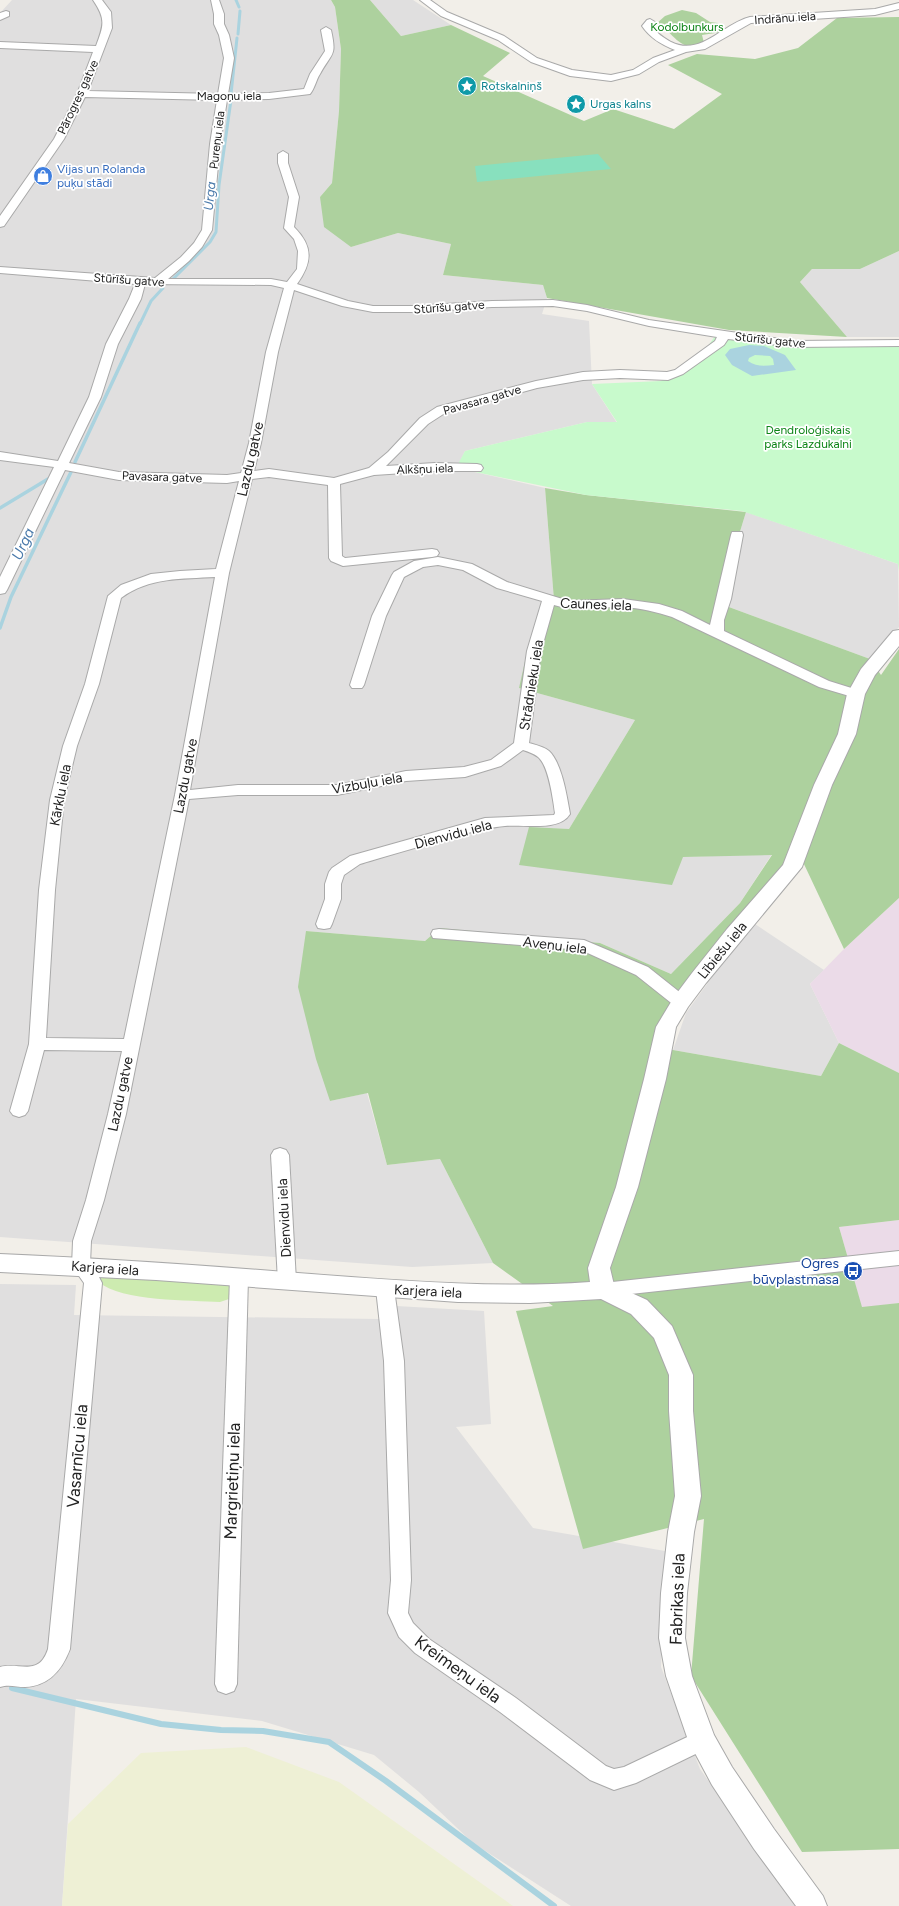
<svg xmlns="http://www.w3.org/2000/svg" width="899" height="1906" font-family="Figtree,sans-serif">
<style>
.residential{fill:#e0dfdf}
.industrial{fill:#ebdbe8}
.farmland{fill:#eef0d5}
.grass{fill:#cdebb0}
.forest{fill:#add19e}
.park{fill:#c8facc}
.pitch{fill:#88e0be}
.water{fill:#aad3df;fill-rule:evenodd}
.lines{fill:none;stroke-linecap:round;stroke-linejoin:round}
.stream-far2{stroke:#aad3df;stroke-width:3}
.stream-far1{stroke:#aad3df;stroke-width:3.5}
.stream{stroke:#aad3df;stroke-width:6}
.minor-casing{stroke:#a9a9a9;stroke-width:2}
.tertiary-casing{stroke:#a9a9a9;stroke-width:2}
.minor{fill:#fff;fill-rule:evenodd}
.tertiary{fill:#fff;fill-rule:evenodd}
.labels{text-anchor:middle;stroke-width:3.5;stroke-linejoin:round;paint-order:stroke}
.far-street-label{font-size:12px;fill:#222;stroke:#fff}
.far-park-label{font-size:12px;fill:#0c8416;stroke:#fff}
.far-culture-label{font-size:12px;fill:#0d838f;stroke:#fff;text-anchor:start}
.far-shop-label{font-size:12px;fill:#366cbe;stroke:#fff;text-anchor:start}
.far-water-label{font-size:13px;font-style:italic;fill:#4a7aab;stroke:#fff}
.street-label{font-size:14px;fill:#222;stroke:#fff}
.transit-label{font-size:14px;fill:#164399;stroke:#fff;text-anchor:end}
.water-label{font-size:15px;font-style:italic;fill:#4a7aab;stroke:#fff}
.near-street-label{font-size:17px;fill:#222;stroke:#fff}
</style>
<rect width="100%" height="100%" fill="#f2efe9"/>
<g class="residential">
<polygon points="12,0 331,0 335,7 341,49 339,111 332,183 320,197 351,247 398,233 451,244 443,275 543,285 547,298 542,314 589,321 592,384 617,423 587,422 465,451 457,468 545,488 554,600 519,688 635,720 569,829 529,828 683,857 772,854 740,903 671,974 600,943 440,928 425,941 306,931 330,1101 367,1093 387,1165 440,1159 493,1263 412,1267 0,1237 0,13"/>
<polygon points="370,0 413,0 451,25 401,36"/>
<polygon points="899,251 899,337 847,337 800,282 812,269 860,269"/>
<polygon points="746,512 898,564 899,627 870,659 718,603"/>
<polygon points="752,922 824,970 810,984 839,1043 821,1076 673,1050 686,1013"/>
<polygon points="0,1284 76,1285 74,1315 379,1319 379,1305 484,1311 491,1424 456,1427 533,1528 665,1551 661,1667 700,1769 797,1906 571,1906 473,1843 419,1792 374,1755 262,1721 76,1699 62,1906 0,1906"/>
</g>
<g class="industrial">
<polygon points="899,898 899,1073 839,1043 810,984 844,949"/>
<polygon points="899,1220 899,1303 862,1308 839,1227"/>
</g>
<polygon class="farmland" points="246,1747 339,1782 513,1906 62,1906 68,1824 141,1753"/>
<path class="grass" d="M101,1277L220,1283L229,1285L233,1290L229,1299L220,1302C191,1300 121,1302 99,1282Z"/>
<g class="forest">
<polygon points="331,0 370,0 401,36 451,25 510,53 483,76 584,121 613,109 674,129 722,94 668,65 697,54 755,59 798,48 837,18 899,17 899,251 860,269 812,269 800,282 847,337 729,330 547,298 543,285 443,275 451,244 398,233 351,247 324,227 320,197 332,183 339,111 341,49 335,7"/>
<path d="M682,10L696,13L710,22L718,23L722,28V32L702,35L704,43C700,44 696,46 692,46C678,48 669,27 656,24L665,16Z"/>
<polygon points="545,488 586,495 746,512 718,603 870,659 881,675 899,649 899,898 844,949 803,862 742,916 654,1048 673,1050 821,1076 839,1043 899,1073 899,1220 839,1227 862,1307 899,1303 899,1849 802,1852 691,1676 704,1519 583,1549 516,1311 553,1306 493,1263 440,1159 387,1165 368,1093 330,1101 316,1059 298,987 306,931 425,941 440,928 600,943 671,974 740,903 772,855 683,857 672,885 519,865 529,827 569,829 635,720 519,688 528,648 541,617 554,600"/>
</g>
<polygon class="park" points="715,336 802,346 899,347 899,571 898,564 742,511 586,495 456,468 465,451 587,422 617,422 592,384 661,381 706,349"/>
<polygon class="pitch" points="598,154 611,169 477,182 475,166"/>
<path class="water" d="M749,345L764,346L785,355L796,370L752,376L732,365L725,355L730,349ZM755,355L770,356L773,359L774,365C765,366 756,367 748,361L749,358Z"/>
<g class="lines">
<g class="stream-far2">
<polyline points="236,0 239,7"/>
<polyline points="238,34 240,11"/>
<polyline points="231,94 237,38"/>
<polyline points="173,279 210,242 216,232 219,185 231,100"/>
<polyline points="140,324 151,301 163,288"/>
</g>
<g class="stream-far1">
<polyline points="75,462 140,323"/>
<polyline points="0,508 48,479"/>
<polyline points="0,628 11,597 71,472"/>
</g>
<polyline class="stream" points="12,1688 161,1724 221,1730 263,1731 329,1742 386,1781 554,1906"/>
<defs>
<g id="minor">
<path d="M93,0H102L111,12L112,28L88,91L218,94L224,58L219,35L214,24V14L211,0H219L224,14V24L229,35L234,58L228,94L269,93L304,89L310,74L325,51L321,30L326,27L331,30C337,57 332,52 320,74C316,80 315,88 310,94L269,99L227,100L220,144L212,230L202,247L189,261L168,279H271L287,282L297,269L298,251L294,239L284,228L289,197L278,163V154L283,151L288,154V163L299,197L294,227C314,247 312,263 297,284L348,301L373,306H415L492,301L553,300L587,305L649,320L794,341L899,340V346L794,347L728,339L724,345L683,374L668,380L620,378L583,380L537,388L445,413L428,424L386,466L435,463L477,464L481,465L483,468L481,471H435L374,475L340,484L342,556L345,558L432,549L437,550L439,553L437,556L432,557L343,566L331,561L329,558L328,485L269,477L252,479L229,573L190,790L238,785H337L406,771L464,767L491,760L514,743L527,651L542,601L497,588L463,570L438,565L423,567L404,577L386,616L364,685L362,688H352L350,685L372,616L392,575L394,572L414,561L438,557L472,564L507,582L569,601L623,599L659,604L682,611L710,625L731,535L732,532H742L743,535L731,599L724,620V631L829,681L861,691L863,694L861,697L856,698L819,687L672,617C657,612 640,608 623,607C600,606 577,612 554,605L541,651L529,743C536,745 544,747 549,751C562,763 567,797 570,814C559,832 524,824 505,826C482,828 461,835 440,841C413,848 387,856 360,864L344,875L341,884V899L332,924L330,928L324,929L318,928L316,924L325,899V884L329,872L332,868L350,856L485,818L554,815L555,813C553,799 549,769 540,759C536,754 529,752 523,750L501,766L465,777L406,781L337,795H238L189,799L126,1114L104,1200L91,1241L90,1264L96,1271L102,1283L70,1649C62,1670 49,1686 25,1687C16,1687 9,1684 0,1687V1667C20,1662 39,1677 48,1649L84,1283L72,1266L73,1241L86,1200L108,1114L122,1051L44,1050L28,1111L25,1115L19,1117L13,1115L10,1111L29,1044L39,890L50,800L63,746L85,684L108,596L121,585L151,574L180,571L216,569L239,481L227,483L119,480L65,470L7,590L5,593L0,594V577L54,467L0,460V452L58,461L89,397L106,344L129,299L135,284L0,273V267L155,278L181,257L194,243L202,230L210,144L217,100L85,97L64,139L4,226L0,227V216L54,139L77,94L93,52L0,48V42L96,46C104,25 106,19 93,0ZM145,284L271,285L284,288L266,352L249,443L241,473L227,475L119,472L69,463L101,397L118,344L141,299ZM294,290L342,306L373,312H415L492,307L553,306L587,311L649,326L717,337L715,341L675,370L667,372L620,370L583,372L536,381L437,407L420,418L388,452L369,468L334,478L269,469L254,471L261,443L278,352ZM215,577L175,795L124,1039L46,1038L55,890L64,800L77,746L99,684L121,598C149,577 182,579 215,577Z"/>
<path d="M420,0H430L447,12L504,36L537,58L572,70L611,75L633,70L653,58L675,50C662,45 650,38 642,26L647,20L650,19L655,22L652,26C656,33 664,38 671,42C701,57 722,24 750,17L875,9L899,3V9L875,15L751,23L705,49L686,52L659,62L639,74L611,81L570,76L531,62L498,40L441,16Z"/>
<polygon points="6,11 9,12 9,16 0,20 0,13"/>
<polygon points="439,929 584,940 648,967 687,998 689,1002 687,1006 681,1008 675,1006 636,975 581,950 433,938 431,934 433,930"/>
<polygon points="280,1148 286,1150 289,1155 296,1281 294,1286 287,1288 280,1286 278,1281 271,1155 274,1150"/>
<polygon points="899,1251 899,1265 603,1297 596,1295 594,1290 596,1285 603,1283"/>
<polygon points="239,1271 246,1273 248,1278 237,1684 234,1691 226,1694 218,1691 215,1684 230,1278 232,1273"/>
<polygon points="385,1282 392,1284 394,1289 404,1361 411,1580 408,1613 413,1623 429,1639 516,1698 606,1766 614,1769 624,1767 702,1730 710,1733 713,1740 710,1747 636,1783 614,1790 590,1780 500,1712 415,1653 399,1637 388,1613 391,1580 384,1361 376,1289 378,1284"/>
</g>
<path id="tertiary" d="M899,630V646L875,675L865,694L856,734L832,785L802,867L706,983L688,1007L676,1027L666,1079L638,1187L610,1268L614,1285L647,1300L672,1326L693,1375V1411L701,1496L694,1532L687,1593L685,1638L692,1676L714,1735L732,1767L774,1829L823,1896L827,1906H796L754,1849L712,1785L688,1740L666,1676L659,1638L661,1593L668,1532L675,1496L669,1411V1375L654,1338L631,1314L601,1299L530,1303L458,1302L156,1280L0,1272V1254C99,1258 199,1265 298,1273C395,1280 492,1289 590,1282L588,1268L616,1187L644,1079L656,1027L674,997L692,973L727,929L783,865L814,785L838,734L847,694L861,669L893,631Z"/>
</defs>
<use href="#minor" class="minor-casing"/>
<use href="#tertiary" class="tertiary-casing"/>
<use href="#minor" class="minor"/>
<use href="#tertiary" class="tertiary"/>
</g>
<defs>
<symbol id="sight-disc" viewBox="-11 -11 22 22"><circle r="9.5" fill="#0f9aa8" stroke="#fff"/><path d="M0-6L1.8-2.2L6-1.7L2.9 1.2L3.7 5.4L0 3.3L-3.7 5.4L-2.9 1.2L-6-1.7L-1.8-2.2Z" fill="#fff"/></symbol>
<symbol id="shop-disc" viewBox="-11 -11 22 22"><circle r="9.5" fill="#3f7fe0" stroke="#fff"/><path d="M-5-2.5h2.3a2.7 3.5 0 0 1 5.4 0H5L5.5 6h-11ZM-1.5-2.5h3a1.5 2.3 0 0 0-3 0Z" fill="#fff"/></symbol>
<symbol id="bus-disc" viewBox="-11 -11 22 22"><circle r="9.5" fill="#1a4fb4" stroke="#fff"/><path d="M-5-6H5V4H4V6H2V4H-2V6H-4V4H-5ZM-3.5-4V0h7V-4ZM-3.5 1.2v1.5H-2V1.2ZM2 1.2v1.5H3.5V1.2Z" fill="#fff"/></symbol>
</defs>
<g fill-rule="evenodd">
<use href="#sight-disc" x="456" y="75" width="22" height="22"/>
<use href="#sight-disc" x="565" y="93" width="22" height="22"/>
<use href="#shop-disc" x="32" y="165" width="22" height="22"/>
<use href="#bus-disc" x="842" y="1260" width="22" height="22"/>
</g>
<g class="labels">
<g class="far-street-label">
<text transform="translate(785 18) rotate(-4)" y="4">Indrānu iela</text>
<text x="229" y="100">Magoņu iela</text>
<text transform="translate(78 97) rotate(-65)" y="4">Pārogres gatve</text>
<text transform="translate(217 140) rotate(-83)" y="4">Pureņu iela</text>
<text transform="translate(129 280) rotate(4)" y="4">Stūrīšu gatve</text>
<text transform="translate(449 307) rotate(-4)" y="4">Stūrīšu gatve</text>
<text transform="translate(770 340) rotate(6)" y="4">Stūrīšu gatve</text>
<text transform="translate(482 400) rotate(-16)" y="4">Pavasara gatve</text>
<text transform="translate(425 469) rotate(-2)" y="4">Alkšņu iela</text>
<text transform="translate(162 477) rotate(2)" y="4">Pavasara gatve</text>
</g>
<g class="far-park-label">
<text x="687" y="31">Kodolbunkurs</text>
<text x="808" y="434">Dendroloģiskais<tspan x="808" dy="14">parks Lazdukalni</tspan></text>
</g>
<g class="far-culture-label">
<text x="481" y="90">Rotskalniņš</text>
<text x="590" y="108">Urgas kalns</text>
</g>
<g class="far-shop-label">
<text x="57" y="173">Vijas un Rolanda<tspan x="57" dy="14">puķu stādi</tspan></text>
</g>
<g class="far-water-label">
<text transform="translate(209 196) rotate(-84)" y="5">Urga</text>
</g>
<g class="street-label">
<text transform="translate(250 459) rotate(-77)" y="5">Lazdu gatve</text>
<text transform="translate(596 604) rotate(2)" y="5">Caunes iela</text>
<text transform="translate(531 685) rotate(-81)" y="5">Strādnieku iela</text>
<text transform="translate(185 776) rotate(-79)" y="5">Lazdu gatve</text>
<text transform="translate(367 783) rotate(-10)" y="5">Vizbuļu iela</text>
<text transform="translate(60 795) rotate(-79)" y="5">Kārklu iela</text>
<text transform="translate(453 834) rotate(-15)" y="5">Dienvidu iela</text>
<text transform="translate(555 945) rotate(7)" y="5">Aveņu iela</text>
<text transform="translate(722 950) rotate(-51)" y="5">Lībiešu iela</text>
<text transform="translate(120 1094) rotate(-78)" y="5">Lazdu gatve</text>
<text transform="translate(284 1218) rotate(-93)" y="5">Dienvidu iela</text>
<text transform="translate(105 1268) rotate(4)" y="5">Karjera iela</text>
<text transform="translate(428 1291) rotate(3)" y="5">Karjera iela</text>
</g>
<g class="transit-label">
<text x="839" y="1268">Ogres<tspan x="839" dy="16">būvplastmasa</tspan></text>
</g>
<g class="water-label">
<text transform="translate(23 544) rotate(-65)" y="5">Urga</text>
</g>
<g class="near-street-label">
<text transform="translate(77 1456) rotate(-85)" y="6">Vasarnīcu iela</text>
<text transform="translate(232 1481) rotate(-88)" y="6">Margrietiņu iela</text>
<text transform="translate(677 1599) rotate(-88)" y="6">Fabrikas iela</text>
<text transform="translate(458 1669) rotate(36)" y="6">Kreimeņu iela</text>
</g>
</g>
</svg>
